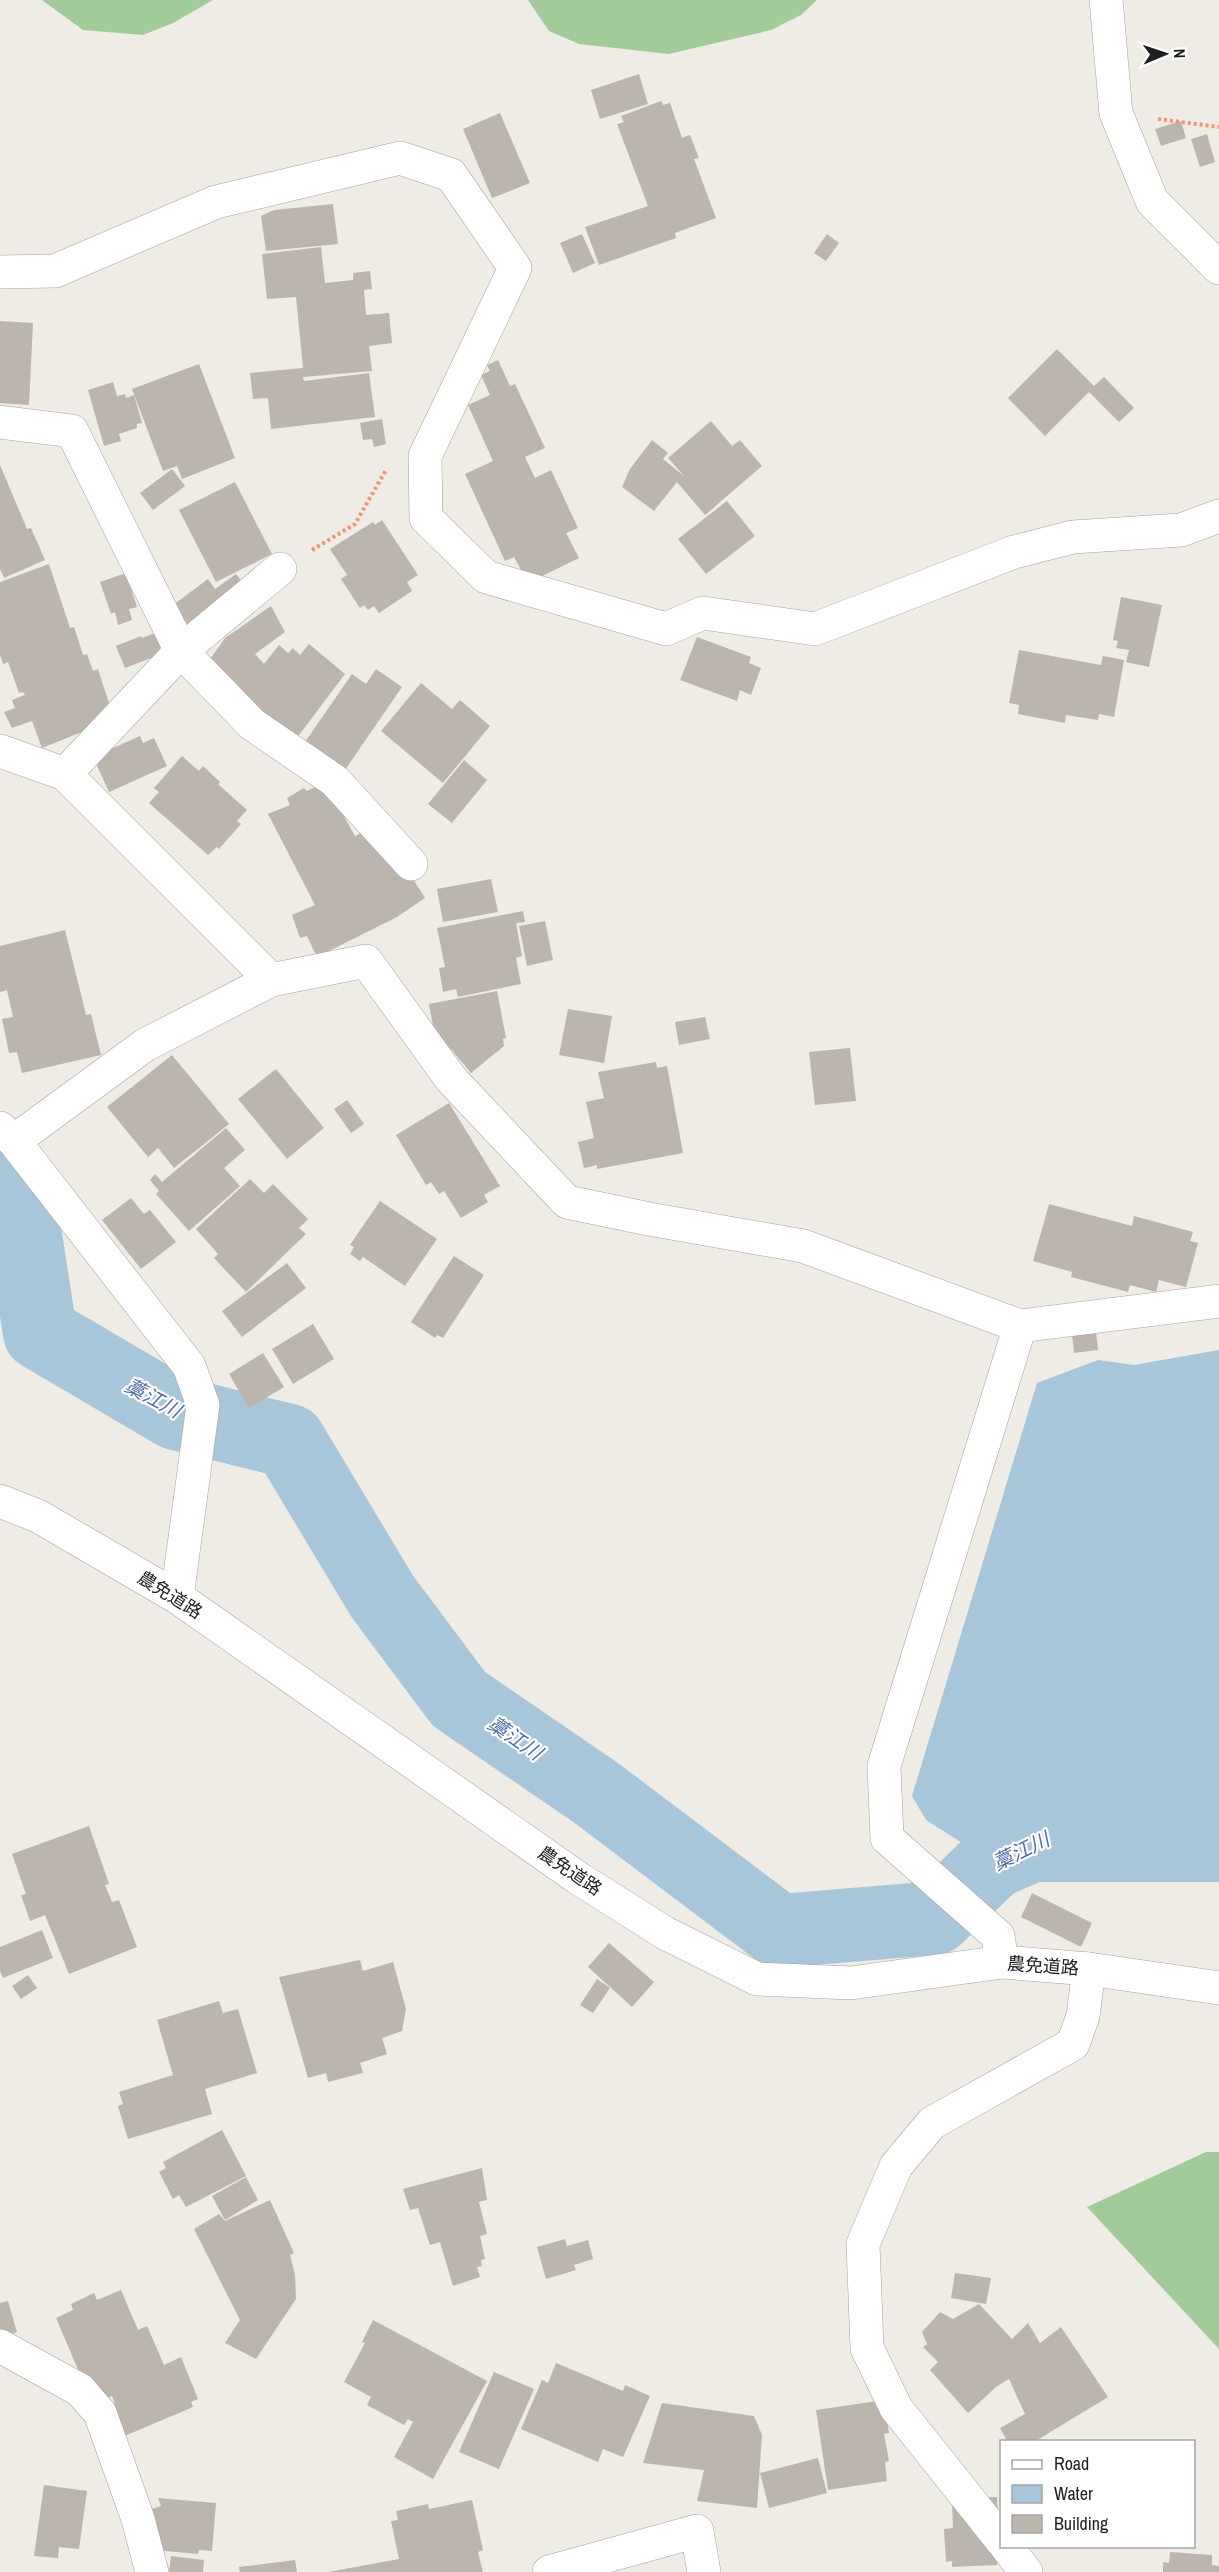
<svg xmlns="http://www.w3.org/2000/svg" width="1219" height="2572" font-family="'Archivo Narrow','Noto Sans JP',sans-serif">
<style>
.forest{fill:#a2cb9b}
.water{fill:#a7c6da}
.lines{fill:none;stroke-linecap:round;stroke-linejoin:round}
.river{stroke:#a7c6da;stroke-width:74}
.building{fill:#bbb5ae}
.minor-casing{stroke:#a2a2a2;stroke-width:34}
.tertiary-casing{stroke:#a2a2a2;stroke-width:34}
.path{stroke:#f29371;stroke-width:4;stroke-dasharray:3 3;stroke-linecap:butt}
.minor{stroke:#fff;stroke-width:33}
.tertiary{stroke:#fff;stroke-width:33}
.labels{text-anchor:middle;stroke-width:4.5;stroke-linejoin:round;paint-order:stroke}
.street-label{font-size:18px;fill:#1e1e1e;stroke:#fff}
.water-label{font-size:20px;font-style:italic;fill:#4f6ea8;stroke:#fff}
</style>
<rect width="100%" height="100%" fill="#eeece4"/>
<g class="forest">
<polygon points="42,0 213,0 173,23 143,35 83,30"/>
<polygon points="528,0 817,0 801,15 771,30 669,54 579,44 549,31"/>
<polygon points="1206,2152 1219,2152 1219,2349 1087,2207"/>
</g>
<polygon class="water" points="1219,1350 1219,1882 1024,1882 926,1820 912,1796 1037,1383 1098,1360 1134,1365"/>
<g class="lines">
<polyline class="river" points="0,1184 21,1209 40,1333 176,1413 289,1441 382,1596 459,1699 595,1792 779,1931 935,1918 993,1862 1219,1764"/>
</g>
<g class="building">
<polygon points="639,74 648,104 600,119 591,90"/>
<polygon points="661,101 663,105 670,103 682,138 690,135 699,158 694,159 716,218 675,233 676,238 599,265 585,227 648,206 617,124 624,122 621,116"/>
<polygon points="500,113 530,183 492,198 463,129"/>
<polygon points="1181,121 1186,138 1161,146 1155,129"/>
<polygon points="1207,134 1215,162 1200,167 1191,139"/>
<polygon points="333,204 338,244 266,251 261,216 274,210"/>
<polygon points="582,234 595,263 573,273 560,243"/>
<polygon points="827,234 839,243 826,261 814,253"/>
<polygon points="321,247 325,283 353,280 353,273 370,271 372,289 364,290 366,315 389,313 392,343 369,346 372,371 303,377 304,381 369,373 375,417 271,429 268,398 253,399 250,373 303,368 296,297 267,299 262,254"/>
<polygon points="0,321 33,323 29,405 0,403"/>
<polygon points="1057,349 1094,386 1104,377 1134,408 1119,422 1089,392 1045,436 1008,398"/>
<polygon points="498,360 510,386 515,384 545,448 525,457 535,478 551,470 578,528 566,533 579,558 528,583 514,557 505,561 465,474 493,461 468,405 490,395 481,375 490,371 487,365"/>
<polygon points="199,364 235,458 182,479 177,466 163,471 132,389"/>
<polygon points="113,382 117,396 125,394 126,398 134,395 142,423 137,424 137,428 119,434 121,441 104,446 88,390"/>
<polygon points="382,419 386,444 374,447 372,439 363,440 360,423"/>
<polygon points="711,421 732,446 740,440 762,466 705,515 677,482 654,511 622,487 630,469 652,440 668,453 663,459 684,476 668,458"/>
<polygon points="0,465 27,529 31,528 45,560 4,578 0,569"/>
<polygon points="172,469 185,486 153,510 140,493"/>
<polygon points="235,482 272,554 216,582 179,510"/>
<polygon points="727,501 755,536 706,574 678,539"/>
<polygon points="382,520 418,575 407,582 412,591 379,613 374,606 368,610 364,605 360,608 341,579 347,575 330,549 373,522 375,525"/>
<polygon points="49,564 70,628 74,627 83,655 87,654 93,671 98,669 114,719 42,748 32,721 12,728 4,712 15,708 12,700 25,695 23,692 19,693 8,662 3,664 0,655 0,582"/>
<polygon points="126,573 137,607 129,609 132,620 118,625 115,612 111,614 100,582"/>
<polygon points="236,574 250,592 194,633 173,605 208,579 215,589"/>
<polygon points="1121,597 1162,605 1149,667 1126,662 1129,650 1116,648 1118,641 1113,640"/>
<polygon points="271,606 285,632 255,654 264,664 279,645 288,653 293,648 300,655 309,644 345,674 296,739 201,672 225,638"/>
<polygon points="155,633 164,653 125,668 116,646 141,636 142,638"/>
<polygon points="697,637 751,657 749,663 761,668 751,695 740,690 737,701 680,680"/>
<polygon points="1019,650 1101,665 1103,656 1124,660 1114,717 1099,714 1098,720 1066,715 1065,723 1018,714 1019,705 1009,703"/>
<polygon points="376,669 402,687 345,770 305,742 352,674 366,684"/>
<polygon points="421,683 452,709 460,700 490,726 443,783 381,731"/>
<polygon points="140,736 143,743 154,738 167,766 109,792 93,757"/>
<polygon points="182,756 199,771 203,766 220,782 218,784 247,810 237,821 241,824 219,849 217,847 208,855 149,803 159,792 154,788"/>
<polygon points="464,760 487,780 452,823 428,804"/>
<polygon points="325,782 355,836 371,828 410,874 425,898 397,917 317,957 307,936 300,938 292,915 315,905 268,814 290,805 287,798 304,788 307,791"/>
<polygon points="491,879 498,912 443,922 437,889"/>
<polygon points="523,911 525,922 516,923 522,956 516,958 521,984 458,997 456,989 443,992 439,968 445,967 437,928"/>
<polygon points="545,921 553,960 527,966 519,926"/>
<polygon points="65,930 86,1015 91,1014 101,1055 22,1073 17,1052 9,1053 2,1019 13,1017 7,990 0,992 0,946"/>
<polygon points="497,991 506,1038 503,1039 504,1046 471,1073 451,1049 438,1052 429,1004"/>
<polygon points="568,1009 612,1016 604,1063 559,1055"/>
<polygon points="705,1017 710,1039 679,1045 675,1022"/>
<polygon points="850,1048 856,1101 815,1105 809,1052"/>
<polygon points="172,1055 229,1124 174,1168 158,1148 148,1157 107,1107"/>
<polygon points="656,1062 657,1068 667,1066 683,1153 597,1169 597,1165 584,1168 578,1142 594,1138 586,1102 604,1098 598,1072"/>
<polygon points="276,1069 324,1128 287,1159 238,1099"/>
<polygon points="347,1100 364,1124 351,1133 334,1109"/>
<polygon points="449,1103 500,1186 484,1195 488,1202 461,1218 444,1191 439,1194 431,1182 426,1185 396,1135"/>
<polygon points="226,1128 245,1150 224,1168 240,1186 189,1231 156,1194 159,1191 150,1180 155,1174 162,1182"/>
<polygon points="250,1179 264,1193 273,1184 308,1219 299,1228 306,1234 246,1292 214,1258 218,1254 196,1229"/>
<polygon points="131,1198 144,1214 150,1210 176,1242 141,1269 102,1220"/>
<polygon points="380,1201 437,1239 405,1286 363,1257 360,1261 350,1254 354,1247 350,1245"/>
<polygon points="1049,1204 1132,1226 1134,1216 1193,1232 1190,1241 1198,1243 1186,1287 1159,1280 1156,1292 1130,1285 1128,1292 1071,1277 1072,1272 1033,1261"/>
<polygon points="454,1256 484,1275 443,1338 437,1335 435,1338 411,1322"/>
<polygon points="287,1263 306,1288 242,1337 222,1311"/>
<polygon points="313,1324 334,1359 293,1384 272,1349"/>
<polygon points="1096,1332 1098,1350 1074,1353 1072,1333"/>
<polygon points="263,1353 284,1387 249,1408 229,1374"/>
<polygon points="89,1826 109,1884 105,1885 112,1902 119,1900 137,1947 69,1974 45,1915 30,1921 21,1895 26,1894 12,1854"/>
<polygon points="1032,1893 1092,1923 1081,1947 1021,1917"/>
<polygon points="42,1930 53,1958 3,1978 0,1971 0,1947"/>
<polygon points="609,1943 654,1982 632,2007 588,1967"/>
<polygon points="360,1960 363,1971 393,1962 406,2009 402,2031 382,2038 387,2054 360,2063 363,2073 328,2082 326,2073 308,2078 279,1977"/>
<polygon points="28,1975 37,1988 21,1999 12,1986"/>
<polygon points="597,1979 610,1988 593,2013 580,2005"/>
<polygon points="219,2001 223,2013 238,2009 257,2073 205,2089 212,2114 128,2139 118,2106 123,2104 119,2092 173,2075 157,2020"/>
<polygon points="222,2130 246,2176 186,2207 179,2195 173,2199 159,2172 166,2168 163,2162"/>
<polygon points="482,2168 487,2200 479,2202 487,2234 480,2236 485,2259 481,2260 482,2266 477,2267 480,2277 453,2286 440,2242 430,2245 418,2208 410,2210 403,2189"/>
<polygon points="246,2177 258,2200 225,2220 212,2196"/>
<polygon points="270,2200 294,2253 290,2255 295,2275 296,2299 256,2359 225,2343 240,2320 194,2229 219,2214 225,2221"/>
<polygon points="565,2239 567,2246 588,2240 593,2259 574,2265 576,2270 546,2279 537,2247"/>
<polygon points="955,2273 991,2278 986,2304 951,2298"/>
<polygon points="121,2290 138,2330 147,2326 164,2365 181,2357 198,2399 191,2402 193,2407 120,2438 107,2406 115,2403 112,2396 103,2400 86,2388 56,2318 73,2310 71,2304 94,2293 97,2300"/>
<polygon points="8,2301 17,2332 0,2340 0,2303"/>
<polygon points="979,2304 1012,2339 1028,2323 1040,2343 1061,2327 1108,2397 1034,2442 1008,2442 1000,2428 1025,2414 1009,2379 996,2387 968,2413 930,2370 938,2362 923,2347 927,2344 922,2332 940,2312 953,2319"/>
<polygon points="373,2320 487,2381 433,2479 394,2457 413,2422 408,2419 404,2425 367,2405 371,2397 344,2382 365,2343 362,2342"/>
<polygon points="556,2363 623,2391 625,2385 650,2396 623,2457 603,2449 598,2462 521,2429 542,2380 548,2383"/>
<polygon points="494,2372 534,2389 499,2469 459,2452"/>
<polygon points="884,2400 889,2433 884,2434 889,2461 885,2462 887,2481 828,2490 816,2410"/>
<polygon points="662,2403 754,2416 762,2435 757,2508 697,2501 704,2470 643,2463"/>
<polygon points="818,2458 827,2493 769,2508 760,2473"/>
<polygon points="44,2485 87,2491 79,2549 59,2547 58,2558 34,2556"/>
<polygon points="997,2497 999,2532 997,2565 952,2567 952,2561 946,2562 944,2529 953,2528 952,2499"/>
<polygon points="158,2498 216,2503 212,2551 199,2550 198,2554 155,2550 137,2514 161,2506"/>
<polygon points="472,2500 483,2550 478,2552 483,2572 328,2572 399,2559 391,2521 398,2520 396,2511 428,2504 429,2509"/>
<polygon points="1170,2552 1212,2555 1212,2565 1219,2566 1219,2572 1163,2572 1163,2562 1169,2563"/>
<polygon points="171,2556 204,2560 203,2572 169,2572"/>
<polygon points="295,2560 297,2572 240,2572 239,2567"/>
</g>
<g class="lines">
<defs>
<g id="minor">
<polyline points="1106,0 1116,113 1152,201 1219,268"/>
<polyline points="0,272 55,271 216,202 400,158 451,175 515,268 425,456 426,518 486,577 666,629 703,613 815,629 1014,552 1073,537 1181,530 1219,516"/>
<polyline points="0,422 72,431 181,651 252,724 335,781 411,864"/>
<polyline points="0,751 65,774 271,980 366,961 451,1079 567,1202 649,1219 803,1246 1020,1326 1219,1301"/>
<polyline points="65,774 181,651 280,569"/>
<polyline points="0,1128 14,1141 189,1366 203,1405 177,1597"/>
<polyline points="14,1141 145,1045 271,980"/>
<polyline points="1002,1962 998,1936 887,1838 884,1766 1020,1326"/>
<polyline points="0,2346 80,2390 100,2413 138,2519 152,2572"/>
<polyline points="1002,2541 896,2408 867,2348 863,2244 896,2166 932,2123 1073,2044 1083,2016 1089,1969"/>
<polyline points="1006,2546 1026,2572"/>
<polyline points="549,2572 697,2531 704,2572"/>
</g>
<polyline id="tertiary" points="0,1501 38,1516 177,1597 578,1878 665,1933 757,1979 851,1983 1002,1962 1089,1969 1219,1988"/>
</defs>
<use href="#minor" class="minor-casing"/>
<use href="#tertiary" class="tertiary-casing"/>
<g class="path">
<polyline points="1158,119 1219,127"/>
<polyline points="312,550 355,524 386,470"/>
</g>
<use href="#minor" class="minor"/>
<use href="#tertiary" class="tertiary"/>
</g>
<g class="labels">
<g class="street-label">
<text transform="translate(170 1595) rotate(32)" y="6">農免道路</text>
<text transform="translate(570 1871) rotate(34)" y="6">農免道路</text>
<text transform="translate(1043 1966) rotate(4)" y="6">農免道路</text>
</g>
<g class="water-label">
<text transform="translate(153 1398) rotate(28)" y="7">藁江川</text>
<text transform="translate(515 1738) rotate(34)" y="7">藁江川</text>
<text transform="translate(1021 1851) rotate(-26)" y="7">藁江川</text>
</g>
</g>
<rect x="1000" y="2440" width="195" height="108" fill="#ffffff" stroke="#a5a5a5" stroke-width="1.5"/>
<rect x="1012" y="2460" width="30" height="9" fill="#ffffff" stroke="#a5a5a5" stroke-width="1.5"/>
<text x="1054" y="2470" font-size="18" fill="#1e1e1e">Road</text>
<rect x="1012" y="2485" width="30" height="18" fill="#a7c6da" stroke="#a5a5a5" stroke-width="1.5"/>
<text x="1054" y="2500" font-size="18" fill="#1e1e1e">Water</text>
<rect x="1012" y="2515" width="30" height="18" fill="#bbb5ae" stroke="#a5a5a5" stroke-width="1.5"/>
<text x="1054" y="2530" font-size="18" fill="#1e1e1e">Building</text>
<g transform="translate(1165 54) rotate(88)" stroke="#ffffff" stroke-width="4.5" paint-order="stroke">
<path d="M0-4.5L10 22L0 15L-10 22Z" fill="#1e1e1e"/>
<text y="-9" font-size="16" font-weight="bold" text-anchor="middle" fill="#1e1e1e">N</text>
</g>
</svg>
